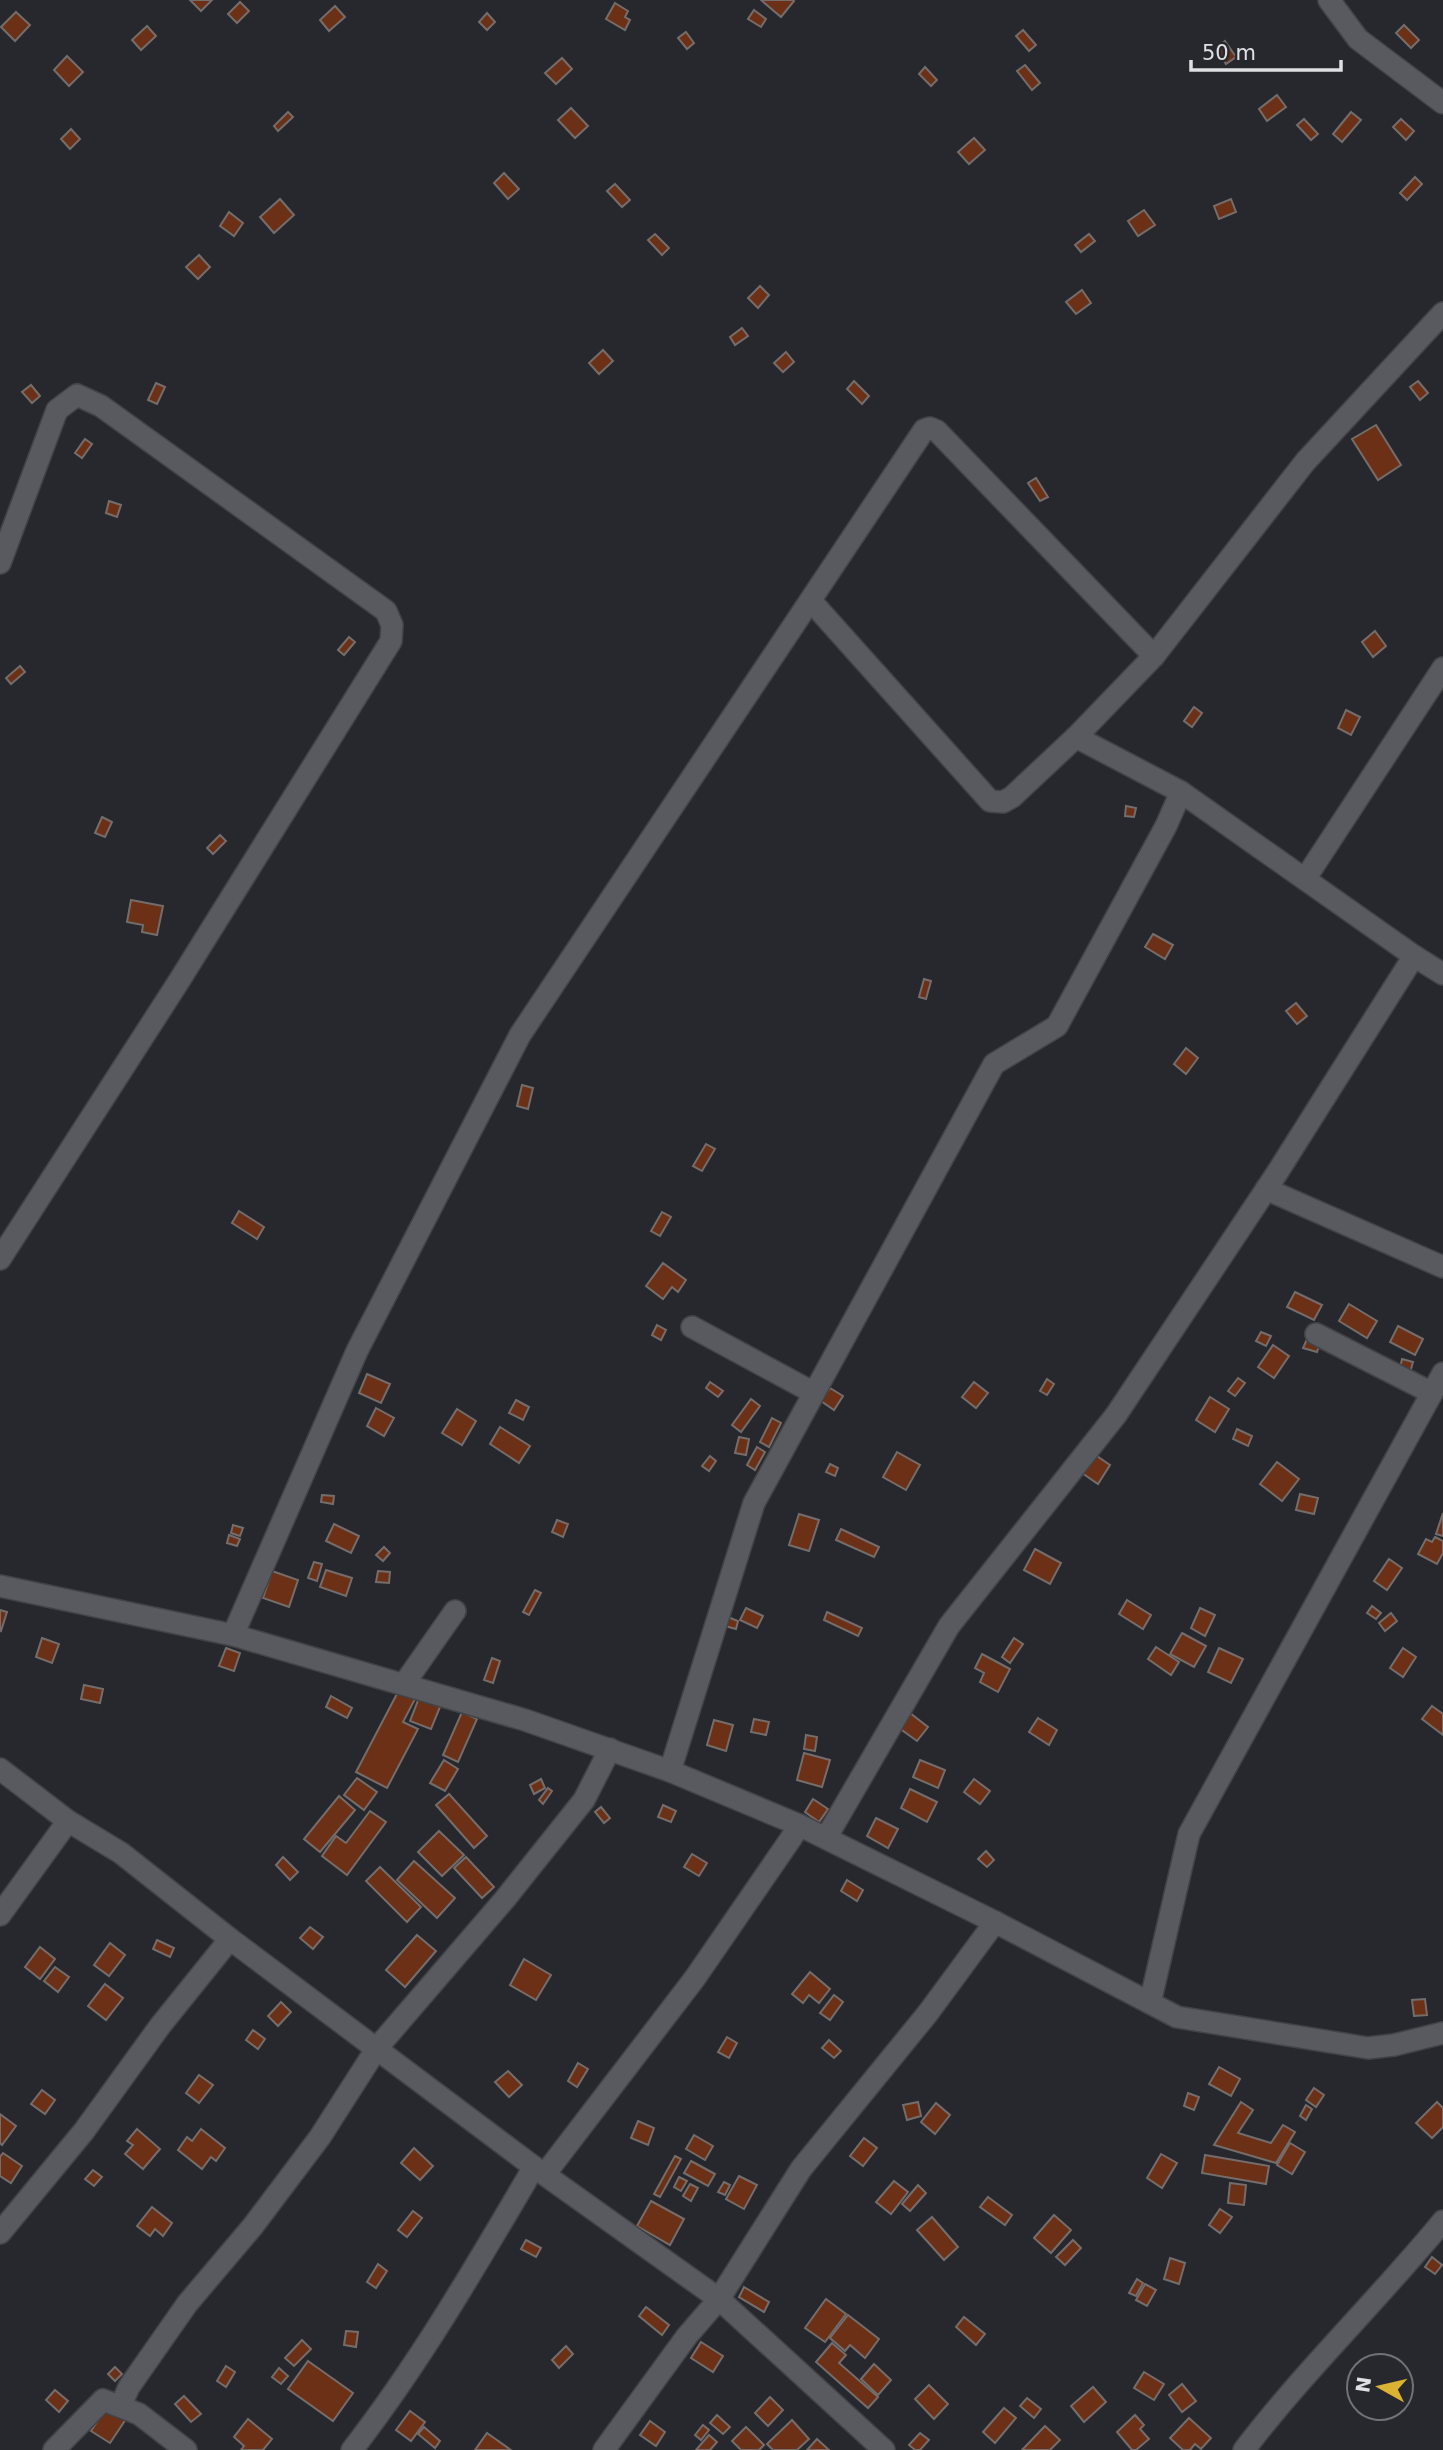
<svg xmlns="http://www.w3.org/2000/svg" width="1443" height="2450" font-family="'DejaVu Sans',sans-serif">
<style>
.building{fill:#6b3015;stroke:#746d6b;stroke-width:2}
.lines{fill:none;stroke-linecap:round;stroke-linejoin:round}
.minor-casing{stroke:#424346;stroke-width:24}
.minor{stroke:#595a60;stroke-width:21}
</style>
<rect width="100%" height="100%" fill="#27282d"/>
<g class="building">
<polygon points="190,0 212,0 201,11"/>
<polygon points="761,0 793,0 794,1 781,17"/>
<polygon points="240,2 249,11 237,23 228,14"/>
<polygon points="615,3 628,11 625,17 630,20 625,30 606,19"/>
<polygon points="335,6 345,17 329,31 320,20"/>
<polygon points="754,10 766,19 761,27 748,19"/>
<polygon points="16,12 30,25 15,41 1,27"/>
<polygon points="487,13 495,22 487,30 479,22"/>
<polygon points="1404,25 1419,40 1411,48 1396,33"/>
<polygon points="147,26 156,36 141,50 132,40"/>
<polygon points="1023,30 1036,45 1029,51 1016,36"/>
<polygon points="686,32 694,43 687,49 678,38"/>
<polygon points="1225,41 1236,57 1226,64 1216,48"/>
<polygon points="67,56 83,72 69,86 54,70"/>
<polygon points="562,58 572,69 556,84 545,73"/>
<polygon points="1025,65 1040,83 1032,90 1017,71"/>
<polygon points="925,67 937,80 931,86 919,74"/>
<polygon points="1277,95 1286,107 1267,121 1259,109"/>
<polygon points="571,108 588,126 575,138 558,120"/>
<polygon points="288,112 293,117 278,131 274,126"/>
<polygon points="1351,112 1361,120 1342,142 1333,134"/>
<polygon points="1304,119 1318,134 1311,140 1297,125"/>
<polygon points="1401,119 1414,131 1406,140 1393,127"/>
<polygon points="71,129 80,139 70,149 61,139"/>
<polygon points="974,138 985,150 969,164 958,152"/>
<polygon points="504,173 519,189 508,199 494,183"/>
<polygon points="1415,177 1422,184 1407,200 1400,193"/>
<polygon points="615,184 630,200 622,207 607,191"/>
<polygon points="280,199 294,215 274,233 260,217"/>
<polygon points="1231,199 1236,212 1219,219 1214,206"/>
<polygon points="1144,210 1155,225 1138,236 1128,221"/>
<polygon points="229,212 243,223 234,236 220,226"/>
<polygon points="655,234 669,248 662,255 648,240"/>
<polygon points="1089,234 1095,241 1081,252 1075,245"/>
<polygon points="199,255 210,267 198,279 186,267"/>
<polygon points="760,286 769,295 758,308 748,298"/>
<polygon points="1082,290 1091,303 1076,314 1066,302"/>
<polygon points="742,328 748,336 735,345 730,337"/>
<polygon points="603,350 613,361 599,374 589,363"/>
<polygon points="786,352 794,362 783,372 774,363"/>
<polygon points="854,381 869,396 862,404 847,389"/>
<polygon points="1418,381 1428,393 1420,400 1410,387"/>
<polygon points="156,383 165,387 157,404 148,400"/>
<polygon points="31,385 40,396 32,403 22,392"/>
<polygon points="1376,425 1401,465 1378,480 1352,439"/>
<polygon points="85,439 92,444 82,458 75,453"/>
<polygon points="1036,478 1048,497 1040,501 1028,483"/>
<polygon points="109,501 121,505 117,517 106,513"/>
<polygon points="1375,631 1386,646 1373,657 1362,642"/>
<polygon points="349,637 355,642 344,655 338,650"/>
<polygon points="20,666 25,672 11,684 6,678"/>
<polygon points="1194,707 1202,713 1192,727 1184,721"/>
<polygon points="1346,710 1360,717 1351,735 1338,728"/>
<polygon points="1126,806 1136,808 1134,817 1125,816"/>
<polygon points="102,817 112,822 105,837 95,833"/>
<polygon points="220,835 226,841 213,854 207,848"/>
<polygon points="131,900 163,906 157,935 142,932 143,925 127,922"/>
<polygon points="1153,934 1173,945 1165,959 1145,947"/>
<polygon points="924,979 931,981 926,999 919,997"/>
<polygon points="1296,1003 1307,1016 1297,1024 1286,1011"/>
<polygon points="1186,1048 1198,1058 1186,1074 1174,1064"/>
<polygon points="522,1085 533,1088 528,1109 517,1106"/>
<polygon points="706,1144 715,1149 702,1171 693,1166"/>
<polygon points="239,1211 264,1227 257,1239 232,1223"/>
<polygon points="662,1212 671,1217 660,1236 651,1231"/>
<polygon points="663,1263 686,1280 678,1292 672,1287 663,1299 646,1286"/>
<polygon points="1295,1292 1322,1305 1314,1320 1287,1307"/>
<polygon points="1349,1304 1377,1321 1367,1338 1339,1321"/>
<polygon points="657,1325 666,1330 661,1340 652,1335"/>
<polygon points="1398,1326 1423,1339 1415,1355 1390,1342"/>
<polygon points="1261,1332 1271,1336 1266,1346 1256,1341"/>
<polygon points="1307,1339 1320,1343 1317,1352 1303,1348"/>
<polygon points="1273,1345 1289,1356 1274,1378 1258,1367"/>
<polygon points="1402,1359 1413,1362 1409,1376 1399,1373"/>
<polygon points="367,1374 390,1384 381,1403 359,1393"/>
<polygon points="1238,1378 1245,1383 1235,1396 1228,1391"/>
<polygon points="1047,1379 1054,1384 1047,1395 1040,1391"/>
<polygon points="710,1382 723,1391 718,1397 706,1388"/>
<polygon points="974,1382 988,1393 976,1408 962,1397"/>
<polygon points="830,1388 843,1396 834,1410 821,1401"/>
<polygon points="1210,1397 1229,1409 1215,1432 1196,1420"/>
<polygon points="751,1399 760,1406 741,1432 732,1425"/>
<polygon points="516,1400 529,1407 523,1420 509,1413"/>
<polygon points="376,1408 394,1418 384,1436 367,1426"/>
<polygon points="457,1409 476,1421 462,1445 442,1433"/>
<polygon points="772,1418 781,1423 769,1447 760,1442"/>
<polygon points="500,1427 530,1446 519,1463 490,1444"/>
<polygon points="1237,1429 1252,1436 1248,1446 1233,1439"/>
<polygon points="739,1437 749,1439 746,1455 735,1453"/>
<polygon points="757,1447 765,1452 755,1470 747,1465"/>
<polygon points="897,1452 920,1465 906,1490 883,1477"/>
<polygon points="1094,1454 1110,1465 1098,1484 1082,1473"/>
<polygon points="710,1456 716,1461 709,1471 702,1466"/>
<polygon points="1277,1462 1299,1479 1282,1501 1260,1484"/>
<polygon points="830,1464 838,1468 835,1476 826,1472"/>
<polygon points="1300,1494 1318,1498 1314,1514 1296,1510"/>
<polygon points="322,1495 334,1496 333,1504 321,1502"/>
<polygon points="1443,1513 1443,1536 1436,1534"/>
<polygon points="799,1514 819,1520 809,1551 789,1545"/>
<polygon points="557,1520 568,1524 563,1537 552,1532"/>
<polygon points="334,1524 359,1536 351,1553 326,1541"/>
<polygon points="233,1525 243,1528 240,1536 231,1533"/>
<polygon points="841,1529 879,1547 874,1557 836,1540"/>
<polygon points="229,1535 240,1539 237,1546 227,1543"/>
<polygon points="1435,1537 1443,1541 1443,1553 1437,1564 1418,1554 1426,1539 1432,1542"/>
<polygon points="384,1547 390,1553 383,1561 376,1555"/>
<polygon points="1035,1549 1061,1563 1050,1584 1024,1570"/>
<polygon points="1389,1559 1402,1568 1387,1590 1374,1581"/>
<polygon points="314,1562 322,1564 317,1581 308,1578"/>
<polygon points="326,1570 352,1578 346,1596 320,1587"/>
<polygon points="272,1571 298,1580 289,1607 263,1598"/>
<polygon points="378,1571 390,1572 389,1583 376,1582"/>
<polygon points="535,1590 541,1593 529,1615 523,1612"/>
<polygon points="1127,1600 1151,1615 1143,1629 1119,1614"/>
<polygon points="1372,1606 1381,1613 1376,1619 1367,1613"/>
<polygon points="746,1608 763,1616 757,1628 740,1620"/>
<polygon points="1200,1608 1215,1615 1205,1636 1191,1628"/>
<polygon points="0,1610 7,1612 1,1631 0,1630"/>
<polygon points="827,1612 862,1628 858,1636 824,1620"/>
<polygon points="1391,1613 1397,1621 1385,1631 1379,1623"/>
<polygon points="728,1617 738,1621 736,1629 725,1626"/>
<polygon points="1182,1633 1206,1646 1194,1667 1170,1654"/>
<polygon points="42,1638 59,1644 52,1663 36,1657"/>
<polygon points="1014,1638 1023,1644 1010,1663 1002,1657"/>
<polygon points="1156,1647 1179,1662 1171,1675 1148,1659"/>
<polygon points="226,1648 240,1653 234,1671 219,1666"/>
<polygon points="1219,1648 1243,1659 1231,1683 1208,1672"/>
<polygon points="1403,1648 1416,1657 1403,1677 1390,1668"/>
<polygon points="982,1654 1010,1669 998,1692 980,1682 984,1673 975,1668"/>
<polygon points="492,1658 500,1661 493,1683 484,1680"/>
<polygon points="84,1685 103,1689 100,1703 81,1699"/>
<polygon points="399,1690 415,1699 403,1722 418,1729 387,1788 356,1772"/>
<polygon points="331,1696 352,1708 347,1718 326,1707"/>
<polygon points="419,1698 440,1707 431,1729 410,1721"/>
<polygon points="1432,1706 1443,1714 1443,1735 1422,1719"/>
<polygon points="462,1712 477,1719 458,1762 443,1755"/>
<polygon points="910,1713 928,1727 917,1741 899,1728"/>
<polygon points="1038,1718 1057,1730 1049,1745 1029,1732"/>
<polygon points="754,1719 769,1722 766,1735 751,1732"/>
<polygon points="714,1720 733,1725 726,1751 707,1745"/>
<polygon points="806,1735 817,1737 815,1751 804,1749"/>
<polygon points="804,1753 830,1760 822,1787 797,1780"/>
<polygon points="444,1760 458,1769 445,1791 430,1783"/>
<polygon points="920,1760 945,1770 938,1788 913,1777"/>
<polygon points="357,1778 377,1792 364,1810 344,1795"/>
<polygon points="541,1779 545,1788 534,1794 530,1785"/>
<polygon points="974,1779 990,1791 980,1804 964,1792"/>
<polygon points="548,1788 552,1791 543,1804 539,1800"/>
<polygon points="910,1789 937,1802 927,1822 901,1808"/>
<polygon points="449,1794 487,1836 474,1848 436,1805"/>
<polygon points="339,1796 355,1810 320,1852 304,1839"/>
<polygon points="813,1799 828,1809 819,1822 805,1812"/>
<polygon points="663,1805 676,1811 671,1822 658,1817"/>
<polygon points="601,1807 610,1818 604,1823 595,1812"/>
<polygon points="370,1811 386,1822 347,1875 322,1856 336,1836 346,1843"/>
<polygon points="876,1818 898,1829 888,1848 867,1836"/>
<polygon points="439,1831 464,1855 442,1876 418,1852"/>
<polygon points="986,1851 994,1860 987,1867 978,1859"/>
<polygon points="692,1854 707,1863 699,1876 684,1867"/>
<polygon points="283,1857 298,1872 290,1880 276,1865"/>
<polygon points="466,1857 494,1887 482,1898 454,1868"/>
<polygon points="414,1861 455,1898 437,1918 397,1880"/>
<polygon points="380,1867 421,1907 407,1922 366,1881"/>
<polygon points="847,1880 863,1890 857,1901 841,1891"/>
<polygon points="310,1927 323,1937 313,1949 300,1938"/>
<polygon points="417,1935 436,1951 405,1987 386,1970"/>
<polygon points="157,1940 174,1948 170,1957 153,1949"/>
<polygon points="110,1943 125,1955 109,1976 94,1965"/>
<polygon points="40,1947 55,1959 40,1979 25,1967"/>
<polygon points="524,1959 551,1975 536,2000 510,1985"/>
<polygon points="55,1967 69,1977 58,1992 44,1981"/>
<polygon points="810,1972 830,1989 819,2003 809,1995 803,2003 792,1994"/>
<polygon points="105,1984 123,1998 106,2020 88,2006"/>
<polygon points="834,1995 843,2002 830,2020 820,2013"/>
<polygon points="1425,1999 1427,2015 1414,2016 1412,2000"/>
<polygon points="281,2002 291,2012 278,2026 268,2016"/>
<polygon points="253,2030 265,2039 258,2049 246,2040"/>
<polygon points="727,2037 737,2043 729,2058 718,2052"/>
<polygon points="829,2040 841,2051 834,2058 822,2048"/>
<polygon points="578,2063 588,2069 577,2087 568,2081"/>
<polygon points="1219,2067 1240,2079 1231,2096 1209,2084"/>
<polygon points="508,2071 522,2085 509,2097 495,2082"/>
<polygon points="199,2075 213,2085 199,2103 186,2093"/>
<polygon points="1314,2088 1324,2095 1316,2107 1306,2100"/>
<polygon points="42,2090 55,2100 45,2114 31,2104"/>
<polygon points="1188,2093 1199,2097 1194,2110 1184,2106"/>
<polygon points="918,2102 921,2116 907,2120 903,2105"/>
<polygon points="1241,2102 1253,2110 1238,2133 1271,2143 1283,2125 1295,2132 1276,2163 1214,2145"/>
<polygon points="1437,2102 1443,2108 1443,2127 1432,2138 1416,2123"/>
<polygon points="936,2103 950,2115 935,2134 921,2122"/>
<polygon points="1306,2105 1312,2109 1306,2120 1300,2116"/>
<polygon points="0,2114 16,2126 2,2145 0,2143"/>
<polygon points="638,2121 654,2128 648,2145 631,2138"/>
<polygon points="137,2129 160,2149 143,2169 125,2154 133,2145 127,2141"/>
<polygon points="201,2129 225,2148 216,2161 211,2157 202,2169 178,2150 187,2137 192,2141"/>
<polygon points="694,2135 713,2146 705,2160 686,2149"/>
<polygon points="864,2138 877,2148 863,2166 850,2156"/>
<polygon points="1290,2143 1305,2152 1292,2174 1277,2165"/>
<polygon points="414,2148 433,2166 420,2180 401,2163"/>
<polygon points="3,2153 22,2166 11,2183 0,2176 0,2157"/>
<polygon points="1161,2154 1177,2163 1162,2188 1147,2178"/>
<polygon points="1205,2155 1269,2166 1266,2184 1202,2173"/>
<polygon points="675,2156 681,2159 660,2197 654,2194"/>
<polygon points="691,2161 715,2174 708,2186 684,2173"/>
<polygon points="93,2170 102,2177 94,2186 85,2179"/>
<polygon points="739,2176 757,2185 744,2209 726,2199"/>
<polygon points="679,2177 687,2181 681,2191 674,2187"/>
<polygon points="894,2181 908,2192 891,2214 876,2202"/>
<polygon points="724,2182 730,2185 725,2195 718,2192"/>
<polygon points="1230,2183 1246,2185 1244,2205 1228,2203"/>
<polygon points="690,2184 698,2188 691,2201 683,2196"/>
<polygon points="918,2185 926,2193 910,2211 902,2204"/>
<polygon points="988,2197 1012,2215 1005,2225 980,2207"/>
<polygon points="651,2201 684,2219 670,2245 637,2226"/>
<polygon points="152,2207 172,2223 163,2236 155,2229 150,2236 137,2226"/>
<polygon points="1220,2209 1232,2217 1220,2233 1209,2225"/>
<polygon points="413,2211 422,2218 407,2237 398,2230"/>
<polygon points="1054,2215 1071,2230 1051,2253 1034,2238"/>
<polygon points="932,2217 958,2247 944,2260 917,2230"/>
<polygon points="526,2240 541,2248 536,2257 521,2249"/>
<polygon points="1073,2240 1081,2248 1065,2265 1056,2257"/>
<polygon points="1432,2257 1442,2265 1435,2274 1425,2267"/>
<polygon points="1170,2258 1185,2263 1179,2284 1164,2279"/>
<polygon points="378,2264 387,2271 376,2288 367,2282"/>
<polygon points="1137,2279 1143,2283 1136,2296 1129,2293"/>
<polygon points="1145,2284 1156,2290 1147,2306 1136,2300"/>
<polygon points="744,2287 769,2302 764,2312 739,2297"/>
<polygon points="826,2299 846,2314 825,2342 805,2328"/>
<polygon points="646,2307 669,2325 662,2335 639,2316"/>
<polygon points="848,2315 879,2339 865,2358 850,2345 845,2351 830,2338"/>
<polygon points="964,2317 985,2334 976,2345 956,2327"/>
<polygon points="346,2331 358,2332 356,2347 344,2345"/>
<polygon points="302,2340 311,2349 294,2366 285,2358"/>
<polygon points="701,2342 723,2356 713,2372 691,2358"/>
<polygon points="832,2343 846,2355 839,2363 878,2397 868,2408 816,2362"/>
<polygon points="566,2346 573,2354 559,2368 552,2360"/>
<polygon points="308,2361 353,2393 333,2421 288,2389"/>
<polygon points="874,2364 891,2380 878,2395 861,2379"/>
<polygon points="226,2366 235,2372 226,2387 217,2381"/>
<polygon points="115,2367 122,2374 115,2381 108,2374"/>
<polygon points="279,2368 288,2376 281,2384 272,2377"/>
<polygon points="1144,2372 1164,2384 1154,2400 1134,2388"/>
<polygon points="1182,2384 1196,2401 1182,2412 1169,2395"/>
<polygon points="929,2385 948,2404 934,2419 915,2399"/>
<polygon points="1093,2387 1106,2402 1084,2422 1071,2406"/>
<polygon points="55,2390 68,2401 59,2412 46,2400"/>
<polygon points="184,2396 201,2414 191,2422 175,2404"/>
<polygon points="770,2397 783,2410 768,2426 755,2413"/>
<polygon points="1027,2398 1041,2409 1034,2418 1020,2406"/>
<polygon points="107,2407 126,2419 110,2443 91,2431"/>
<polygon points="1004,2408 1016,2418 995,2443 983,2432"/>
<polygon points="410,2411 425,2422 411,2441 396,2430"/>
<polygon points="717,2415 730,2427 723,2434 710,2423"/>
<polygon points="1135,2415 1144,2425 1140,2429 1149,2439 1136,2450 1132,2450 1117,2432"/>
<polygon points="1189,2418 1211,2438 1201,2449 1195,2444 1190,2450 1183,2450 1170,2438"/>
<polygon points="248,2419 272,2439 263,2450 241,2450 244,2446 234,2437"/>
<polygon points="792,2420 809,2439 797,2450 773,2450 767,2444"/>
<polygon points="650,2421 665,2432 656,2446 640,2435"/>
<polygon points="703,2425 709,2430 701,2440 695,2435"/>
<polygon points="1045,2426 1060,2440 1050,2450 1022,2450"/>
<polygon points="424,2427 440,2441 435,2448 418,2434"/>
<polygon points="746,2427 764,2445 759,2450 741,2450 732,2441"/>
<polygon points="487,2433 511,2450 475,2450"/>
<polygon points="920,2433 929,2440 920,2450 915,2450 909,2445"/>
<polygon points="709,2435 717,2442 710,2450 696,2450"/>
<polygon points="817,2439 829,2450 807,2450"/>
</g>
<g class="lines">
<defs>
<g id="minor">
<polyline points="1329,0 1358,39 1443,103"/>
<polyline points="0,563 57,410 77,395 101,406 386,611 392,625 391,641 179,981 0,1259"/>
<polyline points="811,601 990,801 1003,802 1012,797 1076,737 1154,656 1305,462 1443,313"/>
<polyline points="1076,737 1181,792 1414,956 1443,974"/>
<polyline points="1305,879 1443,668"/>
<polyline points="1266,1189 1443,1267"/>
<polyline points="692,1327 814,1393"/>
<polyline points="1316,1334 1432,1393"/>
<polyline points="0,1586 233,1635 525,1720 670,1771 799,1825 995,1922 1177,2017 1368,2048 1394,2045 1443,2033"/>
<polyline points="233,1635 357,1351 520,1035 924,430 930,428 937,431 1154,656"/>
<polyline points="404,1684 455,1611"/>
<polyline points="0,1769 68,1821 121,1853 230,1939 534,2167 719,2299 884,2450"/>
<polyline points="670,1771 754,1503 994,1064 1057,1026 1166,826 1181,792"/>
<polyline points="826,1838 949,1626 1116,1415 1277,1173 1414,956"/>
<polyline points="0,1915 68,1821"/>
<polyline points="1150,2003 1189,1834 1443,1373"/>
<polyline points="545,2174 695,1978 792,1837 799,1825"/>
<polyline points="0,2233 84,2131 160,2026 230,1939"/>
<polyline points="121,2405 129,2387 187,2304 253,2226 320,2137 377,2048 505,1899 584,1800 610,1749"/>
<polyline points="54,2450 103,2400 139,2414 186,2450"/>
<path d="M352,2450C421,2361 477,2264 534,2167"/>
<polyline points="604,2450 687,2336 719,2299 801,2169 928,2013 995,1922"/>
<path d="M1244,2450C1305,2370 1379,2299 1443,2221"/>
</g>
</defs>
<use href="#minor" class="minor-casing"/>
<use href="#minor" class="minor"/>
</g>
<g transform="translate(1380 2387) rotate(278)"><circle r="33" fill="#27282d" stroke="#717276" stroke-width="2"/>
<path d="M0-5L12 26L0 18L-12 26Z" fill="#dab333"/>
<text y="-10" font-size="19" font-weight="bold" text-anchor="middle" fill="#dfe0e3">N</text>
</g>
<path d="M1191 60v10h150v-10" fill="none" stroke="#dfe0e3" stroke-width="3.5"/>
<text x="1202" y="60" font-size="21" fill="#dfe0e3" stroke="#27282d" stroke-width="5" paint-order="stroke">50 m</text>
</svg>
